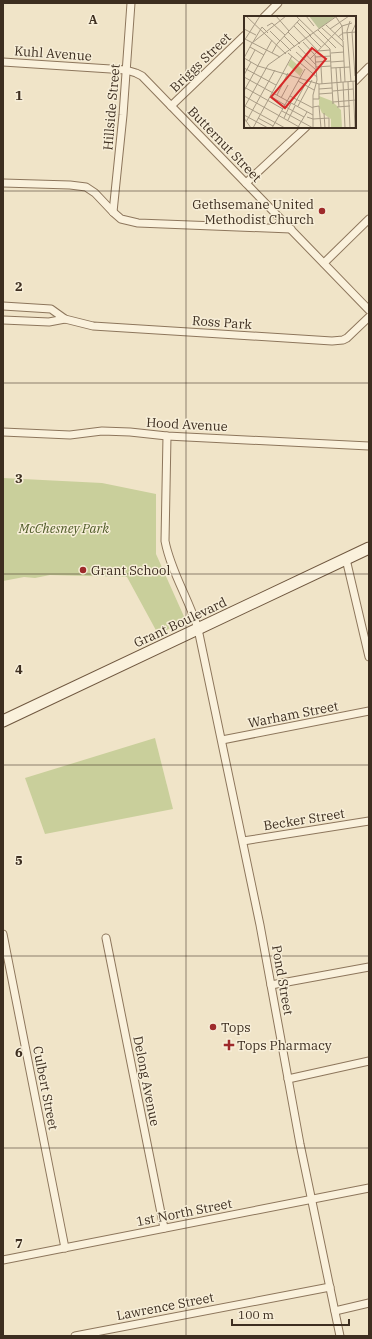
<svg xmlns="http://www.w3.org/2000/svg" width="372" height="1339" font-family="'IBM Plex Serif',serif">
<style>
.green{fill:#c9cf9b}
.lines{fill:none;stroke-linecap:round;stroke-linejoin:round}
.street-casing{stroke:#8d765c;stroke-width:9}
.secondary-casing{stroke:#6f573f;stroke-width:13}
.street{stroke:#faf1dc;stroke-width:7}
.secondary{stroke:#faf1dc;stroke-width:11}
.grid{fill:none;stroke:#3d2e20;stroke-width:1;stroke-opacity:0.55}
.poi-dot{fill:#9e2a2b;stroke:#f7eed8;stroke-width:1.5}
.labels{text-anchor:middle;stroke-width:3;stroke-linejoin:round;paint-order:stroke}
.street-label{font-size:13px;fill:#3d2e20;stroke:#f7eed8}
.poi-label{font-size:13px;fill:#3d2e20;stroke:#f7eed8;text-anchor:start}
.park-label{font-size:13px;font-style:italic;fill:#4d5a26;stroke:#f7eed8}
.inset-road{fill:none;stroke:#a89b85;stroke-width:1}
.view{fill:#d62828;fill-opacity:0.15;stroke:#d62828;stroke-width:2}
.inset-edge{fill:none;stroke:#3d2e20;stroke-width:2}
.grid-label{font-size:13px;text-anchor:middle;font-weight:bold;fill:#3d2e20;stroke:#f7eed8;stroke-width:3;stroke-linejoin:round;paint-order:stroke}
</style>
<rect width="100%" height="100%" fill="#f0e4c8"/>
<g class="green">
<polygon points="3,478 102,483 156,494 156,554 186,621 158,634 127,577 50,575 35,578 24,577 3,581"/>
<polygon points="155,738 173,809 45,834 25,778"/>
</g>
<g class="lines">
<defs>
<g id="street">
<polyline points="264,17 278,3"/>
<polyline points="3,62 126,70 136,73 142,76 369,310"/>
<polyline points="355,81 369,67"/>
<polyline points="171,106 245,35"/>
<polyline points="3,183 70,185 86,187 95,193 113,212 121,219 138,223 291,229"/>
<polyline points="246,183 306,127"/>
<polyline points="113,212 123,115 131,3"/>
<polyline points="324,263 369,219"/>
<polyline points="3,306 51,309 65,319 93,326 332,341 343,340 347,338 369,317"/>
<polyline points="3,320 49,322 65,319"/>
<polyline points="3,432 70,435 102,431 130,432 167,436 369,446"/>
<path d="M167,436L165,541C171,572 189,599 198,629L260,925L300,1144L340,1336"/>
<polyline points="346,559 369,657"/>
<polyline points="222,740 369,711"/>
<polyline points="243,841 369,821"/>
<polyline points="3,934 65,1248"/>
<polyline points="106,938 164,1228"/>
<polyline points="271,985 369,967"/>
<polyline points="288,1079 369,1061"/>
<polyline points="3,1260 369,1188"/>
<polyline points="335,1311 369,1303"/>
<polyline points="75,1336 330,1287"/>
</g>
<polyline id="secondary" points="3,721 369,548"/>
</defs>
<use href="#street" class="street-casing"/>
<use href="#secondary" class="secondary-casing"/>
<use href="#street" class="street"/>
<use href="#secondary" class="secondary"/>
</g>
<path class="grid" d="M186,3V1336M3,191H369M3,383H369M3,574H369M3,765H369M3,956H369M3,1148H369"/>
<g class="poi-dot">
<circle cx="322" cy="211" r="4"/>
<circle cx="83" cy="570" r="4"/>
<circle cx="213" cy="1027" r="4"/>
<path d="M227 1039h4v4h4v4h-4v4h-4v-4h-4v-4h4z"/>
</g>
<g class="labels">
<g class="street-label">
<text transform="translate(53 53) rotate(4)" y="5">Kuhl Avenue</text>
<text transform="translate(200 62) rotate(-44)" y="5">Briggs Street</text>
<text transform="translate(111 107) rotate(-85)" y="5">Hillside Street</text>
<text transform="translate(225 144) rotate(46)" y="5">Butternut Street</text>
<text transform="translate(222 322) rotate(4)" y="5">Ross Park</text>
<text transform="translate(187 424) rotate(3)" y="5">Hood Avenue</text>
<text transform="translate(180 622) rotate(-25)" y="5">Grant Boulevard</text>
<text transform="translate(293 714) rotate(-11)" y="5">Warham Street</text>
<text transform="translate(304 819) rotate(-9)" y="5">Becker Street</text>
<text transform="translate(283 980) rotate(80)" y="5">Pond Street</text>
<text transform="translate(147 1081) rotate(79)" y="5">Delong Avenue</text>
<text transform="translate(46 1088) rotate(79)" y="5">Culbert Street</text>
<text transform="translate(184 1212) rotate(-11)" y="5">1st North Street</text>
<text transform="translate(165 1306) rotate(-11)" y="5">Lawrence Street</text>
</g>
<g class="poi-label">
<text x="314" y="209" text-anchor="end">Gethsemane United<tspan x="314" dy="15">Methodist Church</tspan></text>
<text x="91" y="575">Grant School</text>
<text x="221" y="1032">Tops</text>
<text x="237" y="1050">Tops Pharmacy</text>
</g>
<g class="park-label">
<text x="64" y="533">McChesney Park</text>
</g>
</g>
<g transform="translate(244 16)">
<rect width="112" height="112" fill="#f0e4c8"/>
<path d="M47,43L59,54L56,60L44,49ZM75,80L88,85L97,94L98,112H87V103L78,97L75,90Z" fill="#c9cf9b"/>
<path d="M65,0H92L75,13Z" fill="#bfc49a"/>
<path class="inset-road" d="M2,0L42,38M32,0L45,15M52,0L86,33L89,88M62,0L70,10M92,1L98,10L99,24M106,5L103,15L107,66M53,6L67,20M82,9L99,25L101,66M23,10L28,7L41,19M50,10L74,35M78,12L99,31M0,13L12,19M86,13L105,0M74,14L92,32M26,15L36,25M44,16L56,28M40,20L51,31M66,20L77,31M94,21L99,17L112,16M1,23L36,41M36,24L47,35M0,25L16,0M9,26L18,11L24,17M59,26L71,39L73,64L69,79V112M54,30L72,49M6,31L20,39M74,35L86,34M52,36L72,54M28,37L33,28L56,3M44,37L73,61M87,37L100,36M71,41L87,40M0,42L14,50L75,68L112,65M0,42L8,27L42,0M66,43L98,10L108,7M5,45L11,34M72,46L87,45M87,46L100,45M72,51L87,50M77,51L78,68M0,52L32,69M87,52L106,51M92,52L93,67M96,52L97,66M0,59L7,46M111,60L108,16L112,7M0,61L69,99M54,65L70,74M109,65L111,112M99,66L101,112M104,66L106,112M93,67L95,91M0,71L39,93M75,73L88,72M0,75L28,24M89,75L109,73M75,78L88,77M33,79L44,57M0,80L57,112M26,80L41,89M46,80L69,92M37,82L44,69M69,83H75V68M89,86L112,84M50,89L64,63M1,90L41,112M40,90L60,101M54,90L68,64M69,91L75,90L77,112M93,91L106,90M0,92L24,49L93,0M38,95L69,112M80,97L81,112M0,99L24,112M63,101L69,103L85,102V112M0,102L7,112M14,102L29,110M40,102L47,87M44,104L51,90M2,106L31,54M54,111L63,96M9,112L48,40M28,112L61,53"/>
<path class="view" d="M68,32L82,43L41,92L27,81Z"/>
<rect width="112" height="112" class="inset-edge"/>
</g>
<g class="grid-label">
<text x="93" y="24">A</text>
<text x="19" y="100">1</text>
<text x="19" y="291">2</text>
<text x="19" y="483">3</text>
<text x="19" y="674">4</text>
<text x="19" y="865">5</text>
<text x="19" y="1057">6</text>
<text x="19" y="1248">7</text>
</g>
<rect width="372" height="1339" fill="none" stroke="#3d2e20" stroke-width="8"/>
<path d="M232 1319v6h117v-6" fill="none" stroke="#3d2e20" stroke-width="2"/>
<text x="238" y="1319" font-size="12" fill="#3d2e20" stroke="#f7eed8" stroke-width="3" paint-order="stroke">100 m</text>
</svg>
